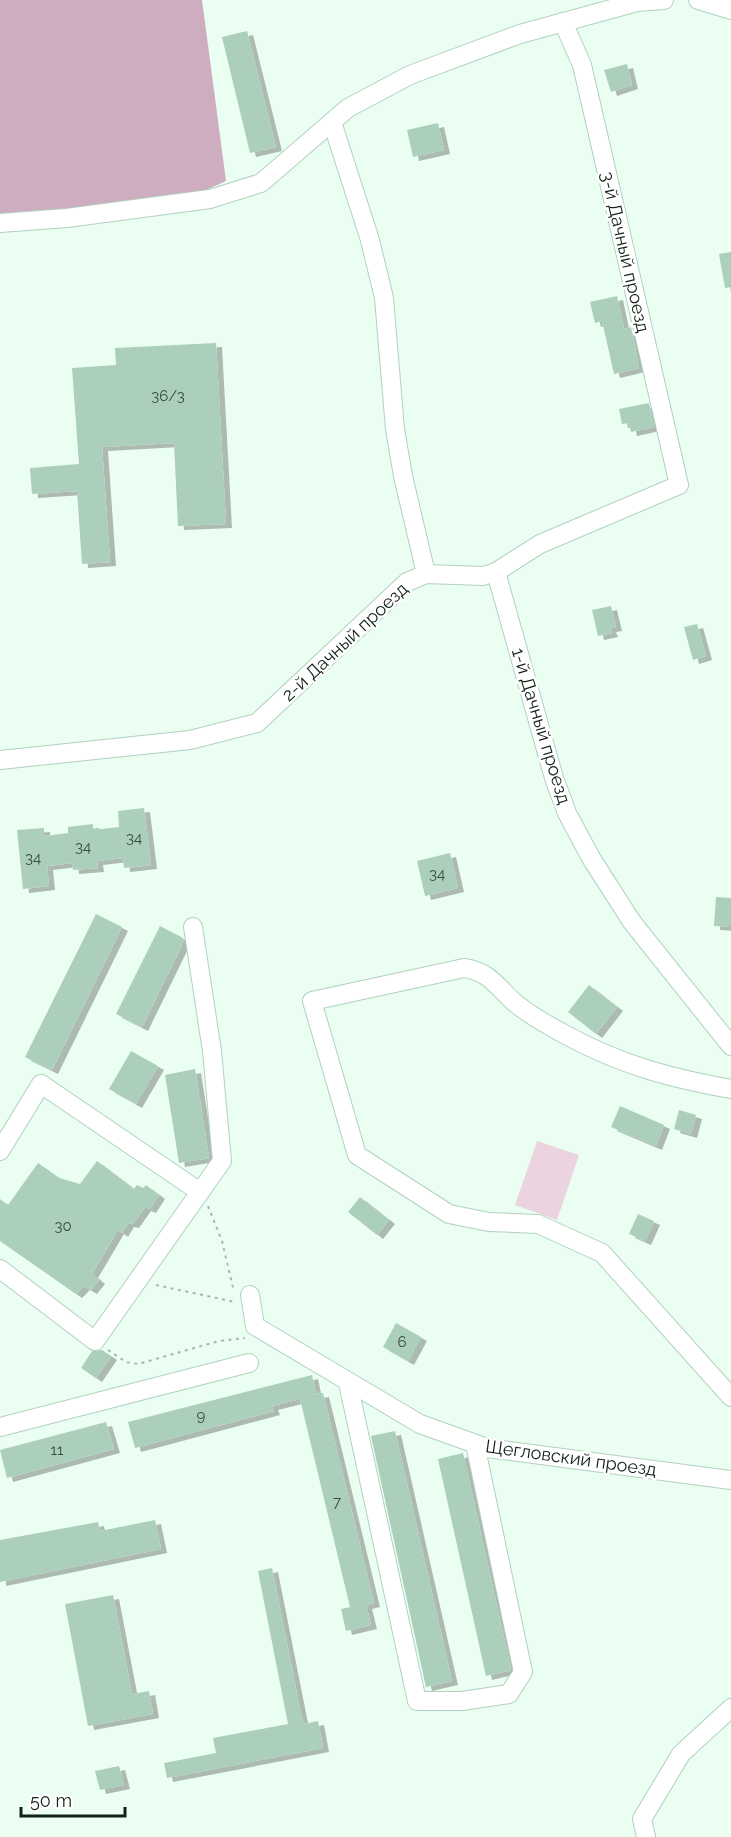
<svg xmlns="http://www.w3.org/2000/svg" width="731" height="1837" font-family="Raleway,sans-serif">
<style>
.green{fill:#ebd4e0}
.forest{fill:#cfadc0}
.building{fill:#accfbb;filter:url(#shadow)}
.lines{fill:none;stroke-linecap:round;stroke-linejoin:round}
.minor-casing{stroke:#b1d1bf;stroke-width:20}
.path{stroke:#a6b8ae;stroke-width:2;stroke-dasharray:3 4.5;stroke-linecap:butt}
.minor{stroke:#fff;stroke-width:18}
.labels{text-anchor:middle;stroke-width:5;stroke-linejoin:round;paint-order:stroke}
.number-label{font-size:15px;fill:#3a4c42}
.street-label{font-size:18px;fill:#14211a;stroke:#fff}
</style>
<defs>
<filter id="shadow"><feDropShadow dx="6" dy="4" stdDeviation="0" flood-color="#0004"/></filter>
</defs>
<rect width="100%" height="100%" fill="#eafef2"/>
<polygon class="green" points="537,1141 579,1155 557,1220 515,1205"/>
<polygon class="forest" points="0,0 202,0 226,181 206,190 65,210 0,214"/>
<g class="building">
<polygon points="247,31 276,147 250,153 222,37"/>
<polygon points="627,64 632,85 611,92 604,70"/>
<polygon points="438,123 444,150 413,157 407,130"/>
<polygon points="731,252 731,287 725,288 719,254"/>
<polygon points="617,296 624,329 631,327 639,368 614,374 602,321 595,323 590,302"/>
<polygon points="216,343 226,524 178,526 174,443 102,447 110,562 82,564 77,491 32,494 30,468 79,464 72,368 116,365 115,348"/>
<polygon points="649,403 654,427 631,432 629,423 622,424 619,409"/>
<polygon points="611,606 616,627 610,628 612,633 598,636 592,610"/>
<polygon points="697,624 706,656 693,660 684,627"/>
<polygon points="144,808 151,865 124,868 123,858 97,861 98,868 73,870 72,863 47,866 49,886 23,889 17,830 44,828 44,836 68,833 68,827 93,824 93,830 119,827 118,811"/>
<polygon points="450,853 458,888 425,896 417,861"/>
<polygon points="716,897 731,898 731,927 714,926"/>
<polygon points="96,914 122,927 52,1070 25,1057"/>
<polygon points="160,926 183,938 184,941 142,1027 116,1014"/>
<polygon points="589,985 617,1007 596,1034 568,1012"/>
<polygon points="131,1051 158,1066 136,1104 109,1089"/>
<polygon points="195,1069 209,1158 179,1163 165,1075"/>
<polygon points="620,1106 664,1125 656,1146 611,1127"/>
<polygon points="679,1110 696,1115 691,1134 674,1129"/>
<polygon points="97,1161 134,1189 137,1185 143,1188 146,1185 159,1195 150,1209 145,1207 133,1224 128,1223 122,1233 118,1230 92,1274 99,1280 91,1290 84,1286 76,1294 0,1241 0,1199 8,1205 38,1163 59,1178 80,1184"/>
<polygon points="360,1197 389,1220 377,1235 348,1212"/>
<polygon points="638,1214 654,1221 645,1241 629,1234"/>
<polygon points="396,1323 421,1337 408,1361 383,1347"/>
<polygon points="102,1350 111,1356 96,1378 81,1368 92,1351"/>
<polygon points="312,1375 316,1394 323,1393 374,1603 366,1605 371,1625 346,1631 341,1609 350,1607 300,1399 272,1406 274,1411 135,1448 128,1422"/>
<polygon points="106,1422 114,1449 7,1478 0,1450"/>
<polygon points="395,1431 452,1681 426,1687 371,1436"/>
<polygon points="463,1453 511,1670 486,1676 438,1459"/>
<polygon points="155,1520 161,1549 0,1582 0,1540 98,1522 100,1531"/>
<polygon points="272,1568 303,1724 318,1721 323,1748 167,1778 164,1763 216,1753 213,1738 288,1724 258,1571"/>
<polygon points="113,1595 132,1694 149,1691 153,1714 88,1726 65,1604"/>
<polygon points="119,1766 124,1785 100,1790 95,1771"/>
</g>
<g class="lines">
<defs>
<g id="minor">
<polyline points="698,0 731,10"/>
<polyline points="332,122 370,240 384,298 395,429 403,476 426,574"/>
<polyline points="0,223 67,218 210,199 261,183 348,108 410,75 520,34 637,2 664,0"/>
<polyline points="496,572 554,778 567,813 591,858 632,922 731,1046"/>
<polyline points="0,760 190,740 257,723 407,582 426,574 483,576 496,572 540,544 679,485 582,65 563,22"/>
<polyline points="193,927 212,1051 222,1161 200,1192"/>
<path d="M731,1089C670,1078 621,1065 566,1035C549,1026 530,1015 515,1003C497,987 489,971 464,968L312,1001L357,1155L449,1214L489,1222L538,1224L602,1253L731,1397"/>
<polyline points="0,1151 41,1084 200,1192 95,1341 0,1269"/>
<polyline points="250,1295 255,1326 420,1424 487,1448 731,1480"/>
<polyline points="348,1383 417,1701 462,1701 509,1694 523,1672 475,1444"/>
<polyline points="0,1427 249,1363"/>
<polyline points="646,1837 642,1819 681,1754 731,1708"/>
</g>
</defs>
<use href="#minor" class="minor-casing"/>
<g class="path">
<polyline points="208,1206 222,1241 234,1292"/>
<polyline points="156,1285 235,1302"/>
<polyline points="108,1350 126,1362 138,1364 219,1341 245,1338"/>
</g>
<use href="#minor" class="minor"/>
</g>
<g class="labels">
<g class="number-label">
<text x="168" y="401">36/3</text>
<text x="134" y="843">34</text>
<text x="83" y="852">34</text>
<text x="33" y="863">34</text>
<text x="437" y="879">34</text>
<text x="63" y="1231">30</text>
<text x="402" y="1347">6</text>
<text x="201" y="1421">9</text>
<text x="57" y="1455">11</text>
<text x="337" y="1507">7</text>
</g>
<g class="street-label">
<text transform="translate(625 252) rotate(77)" y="6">3-й Дачный проезд</text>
<text transform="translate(345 642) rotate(-43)" y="6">2-й Дачный проезд</text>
<text transform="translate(541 726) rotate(73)" y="6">1-й Дачный проезд</text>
<text transform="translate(571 1458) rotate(8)" y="6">Щегловский проезд</text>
</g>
</g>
<path d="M21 1807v9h104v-9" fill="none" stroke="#14211a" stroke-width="3"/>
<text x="30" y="1807" font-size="18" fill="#14211a" stroke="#ffffff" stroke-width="4.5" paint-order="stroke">50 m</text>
</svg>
